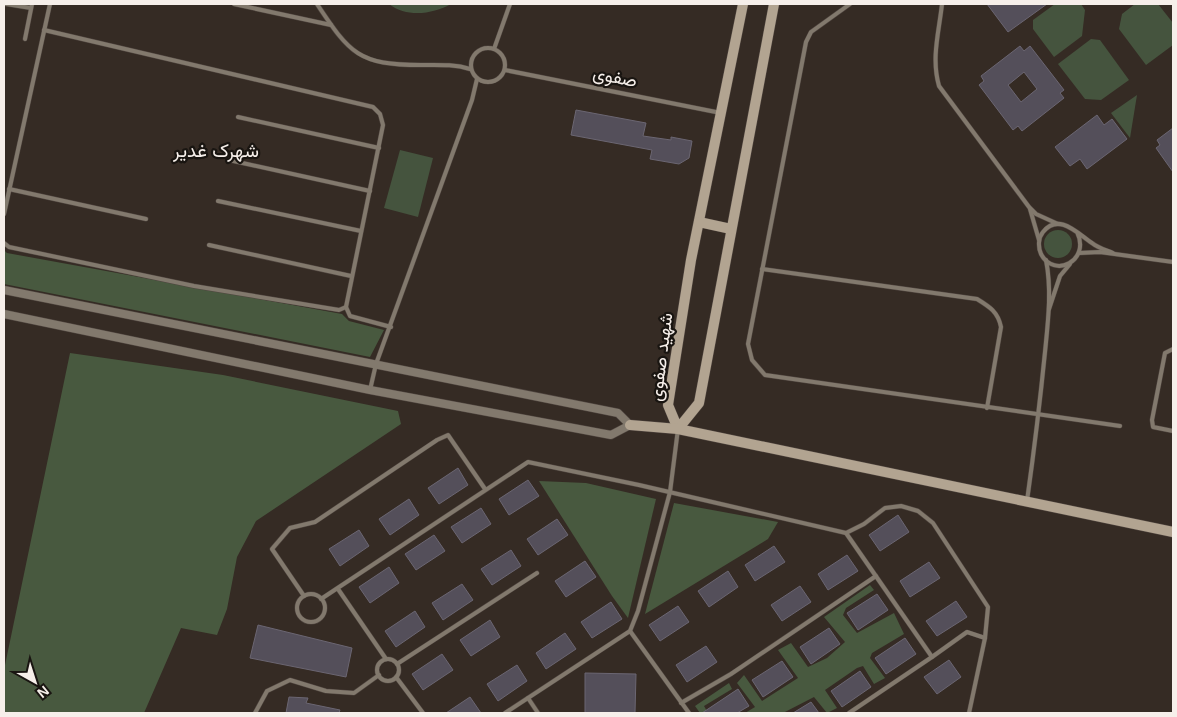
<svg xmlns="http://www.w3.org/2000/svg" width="1177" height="717" font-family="Helvetica,Vazirmatn,sans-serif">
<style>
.green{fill:#45543e}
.forest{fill:#48593f}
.building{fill:#544f5a;stroke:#6b6672;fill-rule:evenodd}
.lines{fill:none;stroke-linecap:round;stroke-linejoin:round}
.lane-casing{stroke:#504640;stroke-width:5}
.street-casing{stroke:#504640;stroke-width:9}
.secondary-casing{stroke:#504640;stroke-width:11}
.lane{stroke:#82796d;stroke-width:4}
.street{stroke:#82796d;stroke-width:8}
.secondary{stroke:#b2a491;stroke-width:10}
.labels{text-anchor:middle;stroke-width:4.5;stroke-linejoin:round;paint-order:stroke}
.street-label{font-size:18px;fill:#f6efea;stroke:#191511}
.neighbourhood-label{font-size:19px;fill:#f6efea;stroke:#191511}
</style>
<rect width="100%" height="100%" fill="#352b24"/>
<g class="green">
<path d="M389,4H451C433,14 407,18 389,4Z"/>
<polygon points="1055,4 1081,4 1085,10 1082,36 1054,57 1033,29 1033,20"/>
<polygon points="1135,4 1158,4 1173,23 1173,45 1146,65 1119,29 1122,14"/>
<polygon points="1091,39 1100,40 1129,80 1101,100 1085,99 1058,64"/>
<polygon points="1137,95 1130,138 1111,113"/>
<polygon points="400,150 433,158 418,217 384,208"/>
<circle cx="1058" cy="244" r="14"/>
</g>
<g class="forest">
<polygon points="4,250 7,253 342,314 349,321 384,330 370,357 4,284"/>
<polygon points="70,353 223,375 398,411 401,424 256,521 237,557 227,609 217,635 181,628 144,713 4,713 4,670"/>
<polygon points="539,481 586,483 656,499 628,618 612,596"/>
<polygon points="674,503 778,522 768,539 645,614"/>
<polygon points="870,585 874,590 846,608 843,615 857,633 894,613 904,634 872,653 870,658 885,678 874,684 863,666 857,668 825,690 837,708 827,713 814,697 783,713 745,713 755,707 737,683 744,675 762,701 798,678 778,650 791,643 808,667 827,658 845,642 824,617"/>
<polygon points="729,683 732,689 704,706 708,713 700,713 695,706"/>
</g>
<g class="building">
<polygon points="987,4 1047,4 1008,32"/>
<path d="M1020,46L1024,51L1030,46L1064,90L1060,93L1064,98L1022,131L1018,126L1013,130L979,85L984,81L981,76ZM1024,72L1037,89L1021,102L1008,85Z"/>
<polygon points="576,110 646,123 643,136 671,140 671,137 692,141 689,158 679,164 650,159 652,150 571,135"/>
<polygon points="1097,115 1104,125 1112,119 1127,139 1087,169 1080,159 1070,166 1055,147"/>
<polygon points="1173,128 1173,172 1156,148 1160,145 1157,140"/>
<polygon points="458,468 468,485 439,504 428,488"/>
<polygon points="528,480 539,496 509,515 499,499"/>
<polygon points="409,499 419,515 390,535 379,519"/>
<polygon points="481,508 491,524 462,543 451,527"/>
<polygon points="898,515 909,532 880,551 869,535"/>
<polygon points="557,519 568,535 538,555 527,539"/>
<polygon points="359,530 369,546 340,566 329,549"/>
<polygon points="434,535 445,551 416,570 405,554"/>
<polygon points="774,546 785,562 755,581 745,565"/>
<polygon points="511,550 521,566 492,585 481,569"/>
<polygon points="847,555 858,571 828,590 818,574"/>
<polygon points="585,561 596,577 566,597 555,581"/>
<polygon points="929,562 940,578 910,597 900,581"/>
<polygon points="389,567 399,583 370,603 359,587"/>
<polygon points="728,571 738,587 709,607 698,591"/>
<polygon points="462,584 473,600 443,620 432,603"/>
<polygon points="800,586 811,602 782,621 771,605"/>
<polygon points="877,594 888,610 858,630 847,613"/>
<polygon points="956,601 967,617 937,636 926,621"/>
<polygon points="611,602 622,619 592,638 581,622"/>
<polygon points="678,606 689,622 660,641 649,625"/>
<polygon points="415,611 425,627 396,647 385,631"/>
<polygon points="490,620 500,637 471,656 460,640"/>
<polygon points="258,625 352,648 346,677 250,658"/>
<polygon points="829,628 840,644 811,664 800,647"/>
<polygon points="565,633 576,649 546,669 536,653"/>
<polygon points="905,638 916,654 886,674 875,658"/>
<polygon points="706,646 717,662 687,682 676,665"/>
<polygon points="442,654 453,670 423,690 412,674"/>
<polygon points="949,660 961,677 937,694 924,677"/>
<polygon points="782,661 793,677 763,697 752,680"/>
<polygon points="517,665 527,681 498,701 487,684"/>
<polygon points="860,671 871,687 842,707 831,691"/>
<polygon points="585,673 636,674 635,713 585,713"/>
<polygon points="738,689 749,706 737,713 702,713"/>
<polygon points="289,697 308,698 306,703 340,710 339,713 286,713"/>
<polygon points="470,697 481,713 446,713"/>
<polygon points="811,702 819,713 793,713"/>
</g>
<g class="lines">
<defs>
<g id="lane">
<polyline points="6,4 31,8"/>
<polyline points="234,4 331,25"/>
<path d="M317,4C350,54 359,65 421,65C438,65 454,64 470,69"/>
<polyline points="850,4 811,32 806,42 748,344 752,360 765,375 1120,426"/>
<path d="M942,4C939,32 931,58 939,86L1029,207L1036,214L1058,224"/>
<polyline points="44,30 373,107 380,114 383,125 346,307 350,316 391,327"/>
<polyline points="25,39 32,4"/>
<circle cx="488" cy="65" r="17"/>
<polyline points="494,49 510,4"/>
<polyline points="505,70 721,113"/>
<polyline points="238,117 379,148"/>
<polyline points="229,160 370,191"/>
<polyline points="9,189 146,219"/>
<polyline points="218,201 361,231"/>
<polyline points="1030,209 1039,240"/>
<polyline points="4,214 50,4"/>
<path d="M1077,232C1091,261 1054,279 1041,254C1038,247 1038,238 1043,232C1059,212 1078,234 1092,243C1098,248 1106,250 1113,253"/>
<polyline points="4,243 9,247 194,286 339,310 346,307"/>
<polyline points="209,245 351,276"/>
<polyline points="1079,253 1100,252 1173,262"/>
<path d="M762,269L977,299C990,307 998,312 1001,327L987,408"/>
<polyline points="1049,309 1060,276 1070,264"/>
<polyline points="1173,349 1165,353 1152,420 1153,427 1173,431"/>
<polyline points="370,390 376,364 472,100 477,79"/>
<path d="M1027,501C1034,451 1040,402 1045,352C1048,322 1052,290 1046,260"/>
<polyline points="846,533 864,524 885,508 901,506 918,511 933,523 988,607 985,638"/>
<polyline points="338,589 386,659"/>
<circle cx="311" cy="608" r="14"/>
<polyline points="304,596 272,549 290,528 315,522 437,440 448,435 485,489"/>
<polyline points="321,599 528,462 639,485 846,533 932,657 849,713"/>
<polyline points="630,631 689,713"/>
<polyline points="932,657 967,632 985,638 969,713"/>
<circle cx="388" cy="670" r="11"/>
<polyline points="397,664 537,573"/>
<polyline points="396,677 423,713"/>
<polyline points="528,698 538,713"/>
<polyline points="681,703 731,674 876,576"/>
<polyline points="255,713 267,691 290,680 326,691 354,693 379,675"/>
<polyline points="505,713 630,631 638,611 670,492 678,429"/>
</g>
<polyline id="street" points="4,290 618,413 630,425 611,435 370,390 4,314"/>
<g id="secondary">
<polyline points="743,4 691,260 668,405 678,429 699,403 774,4"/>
<polyline points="699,222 731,229"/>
<polyline points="630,425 678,429 1173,532"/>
</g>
</defs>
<use href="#lane" class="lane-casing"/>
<use href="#street" class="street-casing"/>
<use href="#secondary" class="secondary-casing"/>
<use href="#lane" class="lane"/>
<use href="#street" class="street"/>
<use href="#secondary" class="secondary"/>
</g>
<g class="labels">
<g class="street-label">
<text transform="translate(615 77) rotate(11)" y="6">صفوی</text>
<text transform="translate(661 357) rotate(-83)" y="6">شهید صفوی</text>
</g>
<g class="neighbourhood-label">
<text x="216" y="157">شهرک غدیر</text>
</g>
</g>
<rect width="1177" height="717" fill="none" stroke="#f6efea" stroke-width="10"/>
<g transform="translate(35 682) rotate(141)" stroke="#191511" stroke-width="4" paint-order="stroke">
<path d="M0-4L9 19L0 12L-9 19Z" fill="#f6efea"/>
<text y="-8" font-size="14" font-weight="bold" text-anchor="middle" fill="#f6efea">N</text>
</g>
</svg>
